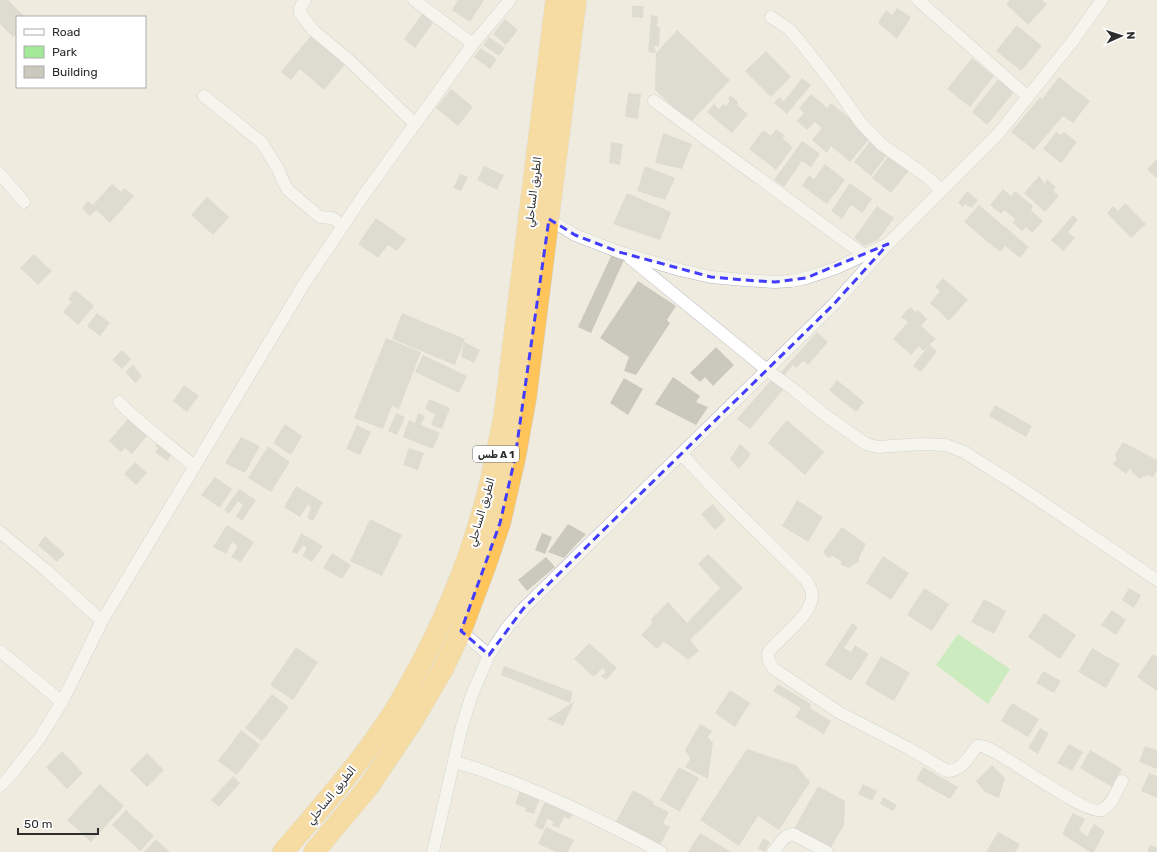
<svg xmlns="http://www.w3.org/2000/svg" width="1157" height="852" font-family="Rubik,Vazirmatn,sans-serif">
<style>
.green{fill:#a2e998}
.building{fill:#cbc8be}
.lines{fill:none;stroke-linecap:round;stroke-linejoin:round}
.street-casing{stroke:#b3b3c1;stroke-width:13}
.highway-casing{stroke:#cdcdcd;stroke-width:22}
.street{stroke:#fff;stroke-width:12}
.highway{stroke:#ffc55a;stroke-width:21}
.marked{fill:none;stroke:#413cff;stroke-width:3;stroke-dasharray:8 5;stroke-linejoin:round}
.labels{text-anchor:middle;stroke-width:4;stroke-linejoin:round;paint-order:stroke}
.shield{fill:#fff;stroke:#6c6c6c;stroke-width:1}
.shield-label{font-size:10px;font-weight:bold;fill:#2d2d2d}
.street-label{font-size:11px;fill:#2d2d2d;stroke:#fff}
</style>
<rect width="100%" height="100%" fill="#efecdf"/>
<polygon class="green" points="958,634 1010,669 988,704 936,665"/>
<g class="building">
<polygon points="0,0 8,0 25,17 17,17 17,33 13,37 0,24"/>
<polygon points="458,0 484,0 470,22 452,10"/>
<polygon points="1010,0 1042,0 1047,4 1028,25 1006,4"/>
<polygon points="632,6 644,6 643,18 632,17"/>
<polygon points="897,8 911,17 897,39 878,23 886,10 892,15"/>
<polygon points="422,14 433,23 415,48 404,39"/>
<polygon points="651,15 658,16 657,27 660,27 659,46 654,46 656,53 648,52"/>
<polygon points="505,19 518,30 506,45 493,34"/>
<polygon points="1017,25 1042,46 1021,71 996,51"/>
<polygon points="677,30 730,80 690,123 655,90 656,53"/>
<polygon points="313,33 347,62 324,90 300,69 291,80 281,72"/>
<polygon points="489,37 505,48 499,56 483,45"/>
<polygon points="481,48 497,59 490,69 474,57"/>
<polygon points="766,51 791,77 771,97 745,71"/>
<polygon points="972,58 994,76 970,107 947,89"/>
<polygon points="1059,77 1090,101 1073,123 1063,116 1034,150 1011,132 1040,97 1042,99"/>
<polygon points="802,78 811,85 787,114 774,103 779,97 784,101"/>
<polygon points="998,79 1014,92 987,125 972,112"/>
<polygon points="451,89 473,107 458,126 436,108"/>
<polygon points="628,93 641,94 638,119 625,117"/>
<polygon points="811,94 827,108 831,103 872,136 850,162 831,146 827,153 812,140 822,128 815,122 807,130 797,121 804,113 799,108"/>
<polygon points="730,95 738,102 737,105 748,114 732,133 707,112 714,104 719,109 723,104 726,106 730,101 728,99"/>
<polygon points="776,129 784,135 783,139 793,147 776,170 749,149 763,130 771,136"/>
<polygon points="1056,132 1061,135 1064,132 1077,142 1061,163 1043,149"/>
<polygon points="663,133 692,144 682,169 655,163"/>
<polygon points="871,140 888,154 871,176 854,162"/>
<polygon points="802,141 820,154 811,167 802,161 784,187 774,180"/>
<polygon points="611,142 623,144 620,165 609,163"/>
<polygon points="890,154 910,169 891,193 872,178"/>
<polygon points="1157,159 1157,177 1156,178 1147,169"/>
<polygon points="825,164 845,180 827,204 802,186 809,175 814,179"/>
<polygon points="484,166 504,175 497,190 477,180"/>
<polygon points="645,166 675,178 665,200 637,191"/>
<polygon points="460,174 468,177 461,191 453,188"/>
<polygon points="1039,176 1045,184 1047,179 1056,187 1053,191 1059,196 1045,212 1024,193"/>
<polygon points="850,183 872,199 862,213 851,205 842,219 831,211"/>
<polygon points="112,184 121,192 124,188 134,196 110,223 96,210 90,216 82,208 88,201 93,205"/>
<polygon points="1003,189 1011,196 1015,191 1033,206 1031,210 1043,221 1032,233 1026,227 1022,231 1013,223 1015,219 1004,210 1001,214 990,205"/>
<polygon points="967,191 978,200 972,208 965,204 963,207 958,203"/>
<polygon points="627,193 671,212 660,240 613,224"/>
<polygon points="207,197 229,217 213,235 191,215"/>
<polygon points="1125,203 1146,224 1131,238 1107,213 1113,206 1118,211"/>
<polygon points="979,205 1029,247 1020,258 1005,246 1000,252 964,222"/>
<polygon points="877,206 894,218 878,240 864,246 854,238"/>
<polygon points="1073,215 1078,220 1068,232 1075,238 1063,251 1051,240"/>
<polygon points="376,218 406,239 397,251 388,245 378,258 358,244"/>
<polygon points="34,254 52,271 38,285 20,268"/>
<polygon points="612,254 624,260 591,333 578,327"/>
<polygon points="943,278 968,300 949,321 930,303 940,291 935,287"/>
<polygon points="638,281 676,306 667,320 670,323 636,375 624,371 629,357 600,338"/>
<polygon points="75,290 94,306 78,325 63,312 72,302 68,299"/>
<polygon points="910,307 916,312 918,310 927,319 921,326 936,339 923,351 919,346 911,355 893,339 908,322 901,317"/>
<polygon points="97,313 110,323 100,336 87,326"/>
<polygon points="402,313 465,339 455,365 392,339"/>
<polygon points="817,332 828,342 808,365 803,361 796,368 793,365 784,375 781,372"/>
<polygon points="386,338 421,352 399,409 392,406 383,429 354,418"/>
<polygon points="464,342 480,350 474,363 461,357"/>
<polygon points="929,345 937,351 921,372 913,366"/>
<polygon points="716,347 734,365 713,386 705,377 700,382 690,373"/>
<polygon points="122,350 131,359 122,369 112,360"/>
<polygon points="423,355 467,376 459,393 415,372"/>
<polygon points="133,365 142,376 135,383 125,372"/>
<polygon points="673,377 700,396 696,402 708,407 696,425 655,404"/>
<polygon points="624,378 643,389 628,415 610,403"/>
<polygon points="771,380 783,390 750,429 737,419"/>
<polygon points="837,380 864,402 856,412 829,390"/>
<polygon points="184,385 199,396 187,412 173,401"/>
<polygon points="429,399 450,408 442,429 431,425 435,414 425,409"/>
<polygon points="995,405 1032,426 1026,437 989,416"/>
<polygon points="396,413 405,417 397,435 388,431"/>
<polygon points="418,413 425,416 421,425 440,433 433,449 403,437 409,420 415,423"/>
<polygon points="128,419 147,436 132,454 125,448 121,452 109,441"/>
<polygon points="787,420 824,452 805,475 768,443"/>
<polygon points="285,424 302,436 291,455 273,443"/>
<polygon points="357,425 371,432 360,455 346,449"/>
<polygon points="241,437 260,446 245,473 225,463"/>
<polygon points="158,442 173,453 167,461 155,452 158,448 155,446"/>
<polygon points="1123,442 1157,460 1157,470 1153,477 1148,475 1145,477 1143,476 1141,479 1132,473 1131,467 1126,474 1113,464 1117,459 1115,455"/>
<polygon points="740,444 751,454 739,469 730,459"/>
<polygon points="268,446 290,462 271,492 248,478"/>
<polygon points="409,448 424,453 418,470 403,465"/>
<polygon points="135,462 147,473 136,485 124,474"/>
<polygon points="215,477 232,489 220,508 201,495"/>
<polygon points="296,486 323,502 313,521 307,518 311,508 308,504 300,517 284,507"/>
<polygon points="239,489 256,500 242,521 236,516 243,505 238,501 229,514 224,510"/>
<polygon points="797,500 823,517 808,542 782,526"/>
<polygon points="713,504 726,520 715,530 701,514"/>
<polygon points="370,519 402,535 382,576 350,561"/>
<polygon points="568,524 586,534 564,558 548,552"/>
<polygon points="227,525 254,542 241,562 231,557 238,546 232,542 226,554 213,547"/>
<polygon points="842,527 866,544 859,558 859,561 849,568 841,565 841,561 832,556 828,558 823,552"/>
<polygon points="301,533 323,546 312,562 302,556 307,548 303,545 297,554 292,552"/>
<polygon points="542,533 552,537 545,554 535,550"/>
<polygon points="45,536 65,554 57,562 38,545"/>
<polygon points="332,553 351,565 342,579 323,568"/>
<polygon points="708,554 743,588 690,640 699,651 688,660 672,647 664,642 657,649 641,635 652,623 651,619 668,602 687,623 720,588 698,564"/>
<polygon points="883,556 909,573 891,600 866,583"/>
<polygon points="546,557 555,567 527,591 518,580"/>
<polygon points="924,588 949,604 932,631 907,615"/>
<polygon points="1129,588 1141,595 1134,608 1122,600"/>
<polygon points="984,599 1006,611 994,634 971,622"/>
<polygon points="1112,610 1126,620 1116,635 1101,625"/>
<polygon points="1044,613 1076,635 1060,659 1028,637"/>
<polygon points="852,623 858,627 844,648 851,652 855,645 869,654 851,681 825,665"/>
<polygon points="589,643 617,668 606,680 601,676 606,672 602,668 594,677 574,659"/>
<polygon points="296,647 318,662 293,700 270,685"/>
<polygon points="1092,648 1120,664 1106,688 1078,672"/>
<polygon points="1153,654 1157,657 1157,691 1137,677"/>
<polygon points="881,656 910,673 894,701 865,684"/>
<polygon points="504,666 573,692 570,703 501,675"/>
<polygon points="1043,671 1061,681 1054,693 1036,683"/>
<polygon points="778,684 811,704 810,708 831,721 824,734 795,717 801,708 773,691"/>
<polygon points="730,690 750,703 735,727 715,713"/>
<polygon points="272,694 289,707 262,741 245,728"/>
<polygon points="575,701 563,726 547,719 569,705"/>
<polygon points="1012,703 1039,719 1028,737 1001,721"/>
<polygon points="700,724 712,731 708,737 713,743 708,779 685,767 690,759 685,750"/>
<polygon points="1040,728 1049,733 1038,754 1028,748"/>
<polygon points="241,730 260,745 237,775 218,761"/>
<polygon points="1069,744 1083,752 1072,771 1057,763"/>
<polygon points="1145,746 1157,750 1157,769 1139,762"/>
<polygon points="747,749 796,765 810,782 779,830 758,816 739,846 700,820"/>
<polygon points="1090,750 1122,769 1112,787 1080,768"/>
<polygon points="62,751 83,773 67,789 46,767"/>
<polygon points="147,753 164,770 147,787 130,770"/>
<polygon points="992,765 1005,778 999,798 985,792 976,781"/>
<polygon points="679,767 699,778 680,812 660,800"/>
<polygon points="923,767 958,787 950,799 916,780"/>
<polygon points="1149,773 1157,776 1157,798 1141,791"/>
<polygon points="233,776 240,783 219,807 211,800"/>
<polygon points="100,784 124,806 91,842 67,820"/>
<polygon points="863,784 877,791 872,801 858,794"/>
<polygon points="818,786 845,801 844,825 830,849 794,829"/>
<polygon points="521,788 541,795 534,814 525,811 526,808 515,804"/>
<polygon points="633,790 654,802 653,804 669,812 663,823 670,827 659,847 615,823"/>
<polygon points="883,797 897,805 893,811 880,804"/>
<polygon points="546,799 574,811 570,819 564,817 559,828 552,826 554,822 547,819 543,830 534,826"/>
<polygon points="126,810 154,836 140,851 112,825"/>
<polygon points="1073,813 1085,819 1079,830 1087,836 1094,824 1105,831 1094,852 1090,852 1062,834"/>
<polygon points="546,827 574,840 568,852 556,852 538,844"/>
<polygon points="998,832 1020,844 1015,852 986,852"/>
<polygon points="700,833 731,852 688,852"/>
<polygon points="763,838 770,842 765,852 758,849"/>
<polygon points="156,839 170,852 144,852"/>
<polygon points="1150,845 1157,848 1157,852 1147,852"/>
</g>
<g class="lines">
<defs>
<g id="street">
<polyline points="305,0 300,8 300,13 313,30 349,60 415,124"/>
<polyline points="414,0 473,44"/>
<polyline points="918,0 1028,97"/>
<polyline points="771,17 789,29 801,43 834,85 861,123 881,144 926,176 941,190"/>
<polyline points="204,96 262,143 278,169 283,181 288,190 320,217 332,218 343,225"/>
<polyline points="654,101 864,255"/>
<polyline points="0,174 24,202"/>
<polyline points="549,219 575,235 619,252 680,270 711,277 744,280 775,282 791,281 806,278 836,268 888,244 998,134 1072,42 1102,0"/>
<polyline points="630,258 767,370 793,389 825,415 866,444 878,447 922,444 946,445 964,452 1024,490 1157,580"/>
<path d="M119,402C142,426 169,444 194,466"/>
<path d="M682,455L723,498L806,580C808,584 812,589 812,594C813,616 780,636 768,653L769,661L774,669L840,713L908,748L947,771C962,771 968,758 977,746C988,745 1000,756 1010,761C1023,769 1090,815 1101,810C1112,806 1117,790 1122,781"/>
<polyline points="0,532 47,571 102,621"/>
<polyline points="461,631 489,655"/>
<polyline points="0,651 62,702"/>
<path d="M455,763C472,765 490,774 507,780C560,800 610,825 661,852"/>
<polyline points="0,786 10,776 39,739 62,702 102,621 304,284 363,196 473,44 510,0"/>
<polyline points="433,852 461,730 471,697 489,655 506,629 523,609 833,305 888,244"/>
<path d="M773,852C780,845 783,835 793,834L827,852"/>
</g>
<g id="highway">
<path d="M283,852C320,809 358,766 389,719C397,708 404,695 411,682C446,620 473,552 490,483C495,461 499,439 504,417L556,0"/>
<polyline points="314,852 369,786 412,722 443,669 461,631 485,567 500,523 515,458 526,397 576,0"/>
</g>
</defs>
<use href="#street" class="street-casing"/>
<use href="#highway" class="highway-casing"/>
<use href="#street" class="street"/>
<use href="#highway" class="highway"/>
</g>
<path d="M0 0H1157V852H0ZM549,219L575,235L619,252L711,277L744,280L775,282L806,278L888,244L833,305L523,609L489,655L461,631L500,523L515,458Z" fill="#efecdf" fill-opacity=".55" fill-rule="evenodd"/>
<path class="marked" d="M549,219L575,235L619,252L711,277L744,280L775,282L806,278L888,244L833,305L523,609L489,655L461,631L500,523L515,458Z"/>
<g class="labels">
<rect class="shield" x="473" y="446" width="46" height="16" rx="3"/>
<g class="shield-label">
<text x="496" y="458">طس A 1</text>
</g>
<g class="street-label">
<text transform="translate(533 192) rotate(-83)" y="4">الطريق الساحلي</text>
<text transform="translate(481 512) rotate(-74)" y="4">الطريق الساحلي</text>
<text transform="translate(331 795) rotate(-51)" y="4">الطريق الساحلي</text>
</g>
</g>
<rect x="16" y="16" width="130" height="72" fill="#ffffff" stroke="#ababab"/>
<rect x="24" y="29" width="20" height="6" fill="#ffffff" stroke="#ababab"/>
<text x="52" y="36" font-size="12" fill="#2d2d2d">Road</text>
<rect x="24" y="46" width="20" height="12" fill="#a2e998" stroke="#ababab"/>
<text x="52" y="56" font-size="12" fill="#2d2d2d">Park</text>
<rect x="24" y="66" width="20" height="12" fill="#cbc8be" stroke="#ababab"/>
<text x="52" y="76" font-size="12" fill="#2d2d2d">Building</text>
<g transform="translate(1121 36) rotate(87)" stroke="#ffffff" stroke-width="3" paint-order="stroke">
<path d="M0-3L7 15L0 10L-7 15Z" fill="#2d2d2d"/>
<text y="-6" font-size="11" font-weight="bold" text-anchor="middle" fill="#2d2d2d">N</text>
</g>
<path d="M18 828v6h80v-6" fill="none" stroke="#2d2d2d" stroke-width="2"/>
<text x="24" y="828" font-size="12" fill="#2d2d2d" stroke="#ffffff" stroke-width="3" paint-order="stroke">50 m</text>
</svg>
